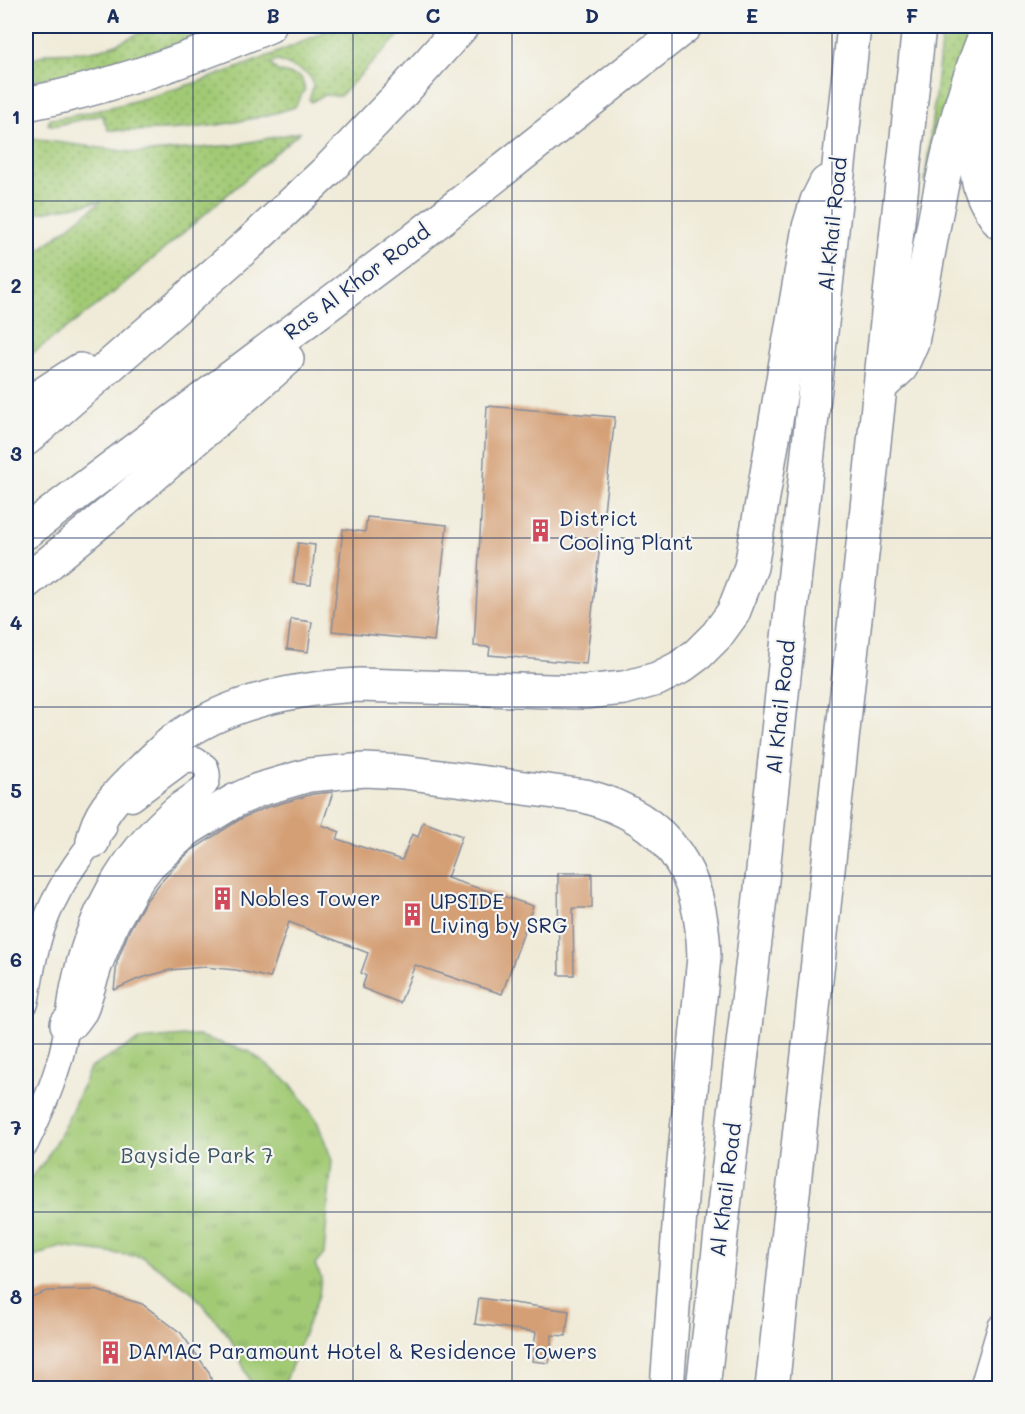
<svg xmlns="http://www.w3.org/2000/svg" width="1025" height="1414" font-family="Mali,sans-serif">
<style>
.park{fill:url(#park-tufts);stroke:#5e7c6a;stroke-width:1.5}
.garden{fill:url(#garden-dots);stroke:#5e7c6a;stroke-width:1.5}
.building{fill:#d49f75}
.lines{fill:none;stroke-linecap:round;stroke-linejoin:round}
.minor-casing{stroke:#868d9b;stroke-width:27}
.highway-casing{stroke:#868d9b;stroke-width:36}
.minor{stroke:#fff;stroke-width:24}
.highway{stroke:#fff;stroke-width:33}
.grid{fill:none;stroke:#1b2f5e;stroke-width:1.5;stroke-opacity:0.55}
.labels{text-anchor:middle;stroke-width:4.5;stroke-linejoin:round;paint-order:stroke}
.street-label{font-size:21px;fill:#1b2f5e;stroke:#f6f6f2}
.poi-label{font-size:21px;fill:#1b2f5e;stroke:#f6f6f2;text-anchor:start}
.park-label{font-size:21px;fill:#3d5664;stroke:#f6f6f2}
.neatline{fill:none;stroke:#1b2f5e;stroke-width:2}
.grid-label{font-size:20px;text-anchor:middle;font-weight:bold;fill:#1b2f5e}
</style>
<defs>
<pattern id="park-tufts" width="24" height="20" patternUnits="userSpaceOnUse" patternTransform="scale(1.5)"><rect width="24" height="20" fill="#a2ca75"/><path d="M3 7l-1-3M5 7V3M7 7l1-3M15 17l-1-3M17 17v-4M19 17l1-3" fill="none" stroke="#83a463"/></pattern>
<pattern id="garden-dots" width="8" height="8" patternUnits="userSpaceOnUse" patternTransform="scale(1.5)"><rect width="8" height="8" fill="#a2ca75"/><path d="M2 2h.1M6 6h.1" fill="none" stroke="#83a463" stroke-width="1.8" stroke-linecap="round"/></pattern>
</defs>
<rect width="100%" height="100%" fill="#f6f6f2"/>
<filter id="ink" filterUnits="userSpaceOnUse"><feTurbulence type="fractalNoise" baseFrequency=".0167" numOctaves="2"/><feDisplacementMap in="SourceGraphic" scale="12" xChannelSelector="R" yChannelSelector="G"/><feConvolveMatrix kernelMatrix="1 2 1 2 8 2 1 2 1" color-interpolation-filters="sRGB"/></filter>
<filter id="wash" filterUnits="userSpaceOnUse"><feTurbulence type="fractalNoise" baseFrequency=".008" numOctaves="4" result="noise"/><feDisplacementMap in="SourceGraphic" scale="24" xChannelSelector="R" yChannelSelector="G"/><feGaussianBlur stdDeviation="1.35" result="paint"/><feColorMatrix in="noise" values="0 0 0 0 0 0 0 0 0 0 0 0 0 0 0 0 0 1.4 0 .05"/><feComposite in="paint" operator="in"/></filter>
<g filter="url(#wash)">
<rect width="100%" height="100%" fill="#f0ebd8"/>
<polygon class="park" points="196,1035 250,1052 291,1084 317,1121 332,1160 324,1254 315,1265 321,1277 319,1295 283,1388 253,1388 230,1337 191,1291 143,1257 61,1247 26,1260 26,1184 45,1161 68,1119 90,1068 139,1040"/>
<g class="garden">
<path d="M154,26H223C159,53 94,69 26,82V63L47,53L84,52L102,49L116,44Z"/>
<path d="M336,26H408L340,96L324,95L311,102L309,99C323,70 296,71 277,60L270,64L278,71L301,77L305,89L295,107C234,127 172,133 108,130L102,115L53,126L48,124L50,119C74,117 99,110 123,104C196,85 268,59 336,26Z"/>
<polygon points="943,26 977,26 950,101 925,182"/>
<polygon points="300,132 111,295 26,358 26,260 102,201 26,215 26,138 138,153 235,145"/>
</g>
<g id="blocks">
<g class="building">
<polygon points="487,406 615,417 586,664 489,655 490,647 474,646"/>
<polygon points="367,517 447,525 434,641 332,631 343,529 365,532"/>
<polygon points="298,543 315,545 311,585 293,583"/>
<polygon points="291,619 312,622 308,652 287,649"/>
<polygon points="333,792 322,825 340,832 337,839 402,860 412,834 418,837 423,822 462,836 447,878 533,906 502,994 415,965 400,1003 362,988 366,976 361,973 368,953 289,922 270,978 236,970 204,967 170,970 138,979 114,990 117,962 129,931 145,902 160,883 183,858 192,850 242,818 265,808 313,794"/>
<polygon points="558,873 592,873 592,908 573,908 574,975 559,975"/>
<polygon points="95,1290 142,1304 181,1333 209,1372 214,1389 26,1389 26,1299 47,1291"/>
<polygon points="479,1298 569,1311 566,1336 552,1335 549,1363 532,1361 536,1332 475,1324"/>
</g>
</g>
</g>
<g filter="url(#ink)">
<use href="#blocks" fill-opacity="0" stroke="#868d9b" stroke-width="1.5"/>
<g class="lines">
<defs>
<g id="minor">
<path d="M26,1003C31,978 34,951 43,927C56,890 78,857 104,828"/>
<path d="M26,1144C40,1115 53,1086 61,1055C67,1033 69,1009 73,987C80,952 92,919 109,888C126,858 149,830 176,807C185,800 197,794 205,785C209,779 208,774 206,767L196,759L183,761L132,799"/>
<polyline points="982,1388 1000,1327"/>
</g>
<g id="highway">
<path d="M1000,57C991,86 973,149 978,177C980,193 990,210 1000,223"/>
<path d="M26,104C110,88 191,59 269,26"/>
<path d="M881,386L901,367L912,342C933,235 946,127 989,26"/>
<polyline points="26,405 80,370"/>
<polyline points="26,439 250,243 328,170 400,95 462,26"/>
<polyline points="26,532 414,240 685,26"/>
<polyline points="26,582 123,502 287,359"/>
<path d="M93,841C98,814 113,799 132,780C145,767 158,754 172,742C225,702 295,688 360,685L585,692L624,688L657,679L679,668L698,654L717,635L733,613L751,567L809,227L817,201L826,183"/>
<path d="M67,1024L73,1021L81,1010L96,963L112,923L134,884L149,864L188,829L234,801L258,790L309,775L365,770L403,772L585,796C670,819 702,872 704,957L683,1172L667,1388"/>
<polyline points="703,1388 761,889 854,26"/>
<polyline points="772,1388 919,26"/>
</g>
</defs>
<use href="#minor" class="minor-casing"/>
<use href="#highway" class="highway-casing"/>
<use href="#minor" class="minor"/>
<use href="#highway" class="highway"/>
</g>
</g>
<path class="grid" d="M193,26V1388M353,26V1388M512,26V1388M672,26V1388M832,26V1388M26,201H1000M26,370H1000M26,538H1000M26,707H1000M26,876H1000M26,1044H1000M26,1212H1000"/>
<defs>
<symbol id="building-bare" viewBox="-9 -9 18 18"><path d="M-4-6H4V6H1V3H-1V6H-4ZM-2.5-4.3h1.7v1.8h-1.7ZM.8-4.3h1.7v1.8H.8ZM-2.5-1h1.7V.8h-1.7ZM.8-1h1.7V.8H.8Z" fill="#d1495b" stroke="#f6f6f2" stroke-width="2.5" paint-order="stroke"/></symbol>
</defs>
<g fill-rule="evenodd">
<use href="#building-bare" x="524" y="514" width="33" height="33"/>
<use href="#building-bare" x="206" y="882" width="33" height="33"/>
<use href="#building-bare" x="396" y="898" width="33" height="33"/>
<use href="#building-bare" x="94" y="1336" width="33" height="33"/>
</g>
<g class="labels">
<g class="street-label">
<text transform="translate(833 224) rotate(-84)" y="7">Al Khail Road</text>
<text transform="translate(357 282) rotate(-37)" y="7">Ras Al Khor Road</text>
<text transform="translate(781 707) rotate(-84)" y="7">Al Khail Road</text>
<text transform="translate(726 1190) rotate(-83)" y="7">Al Khail Road</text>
</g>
<g class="poi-label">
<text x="559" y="526">District<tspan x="559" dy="24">Cooling Plant</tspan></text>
<text x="240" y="906">Nobles Tower</text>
<text x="430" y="909">UPSIDE<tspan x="430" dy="24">Living by SRG</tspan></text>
<text x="128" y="1359">DAMAC Paramount Hotel &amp; Residence Towers</text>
</g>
<g class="park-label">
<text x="197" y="1163">Bayside Park 7</text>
</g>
</g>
<rect width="1025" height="1414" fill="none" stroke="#f6f6f2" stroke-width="66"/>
<rect x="33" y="33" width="959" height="1348" class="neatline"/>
<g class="grid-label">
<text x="113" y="23">A</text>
<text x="273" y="23">B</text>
<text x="433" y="23">C</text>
<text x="592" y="23">D</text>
<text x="752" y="23">E</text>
<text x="912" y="23">F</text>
<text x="16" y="124">1</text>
<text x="16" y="293">2</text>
<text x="16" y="461">3</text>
<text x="16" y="630">4</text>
<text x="16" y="798">5</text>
<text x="16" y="967">6</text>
<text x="16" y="1135">7</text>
<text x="16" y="1304">8</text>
</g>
</svg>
